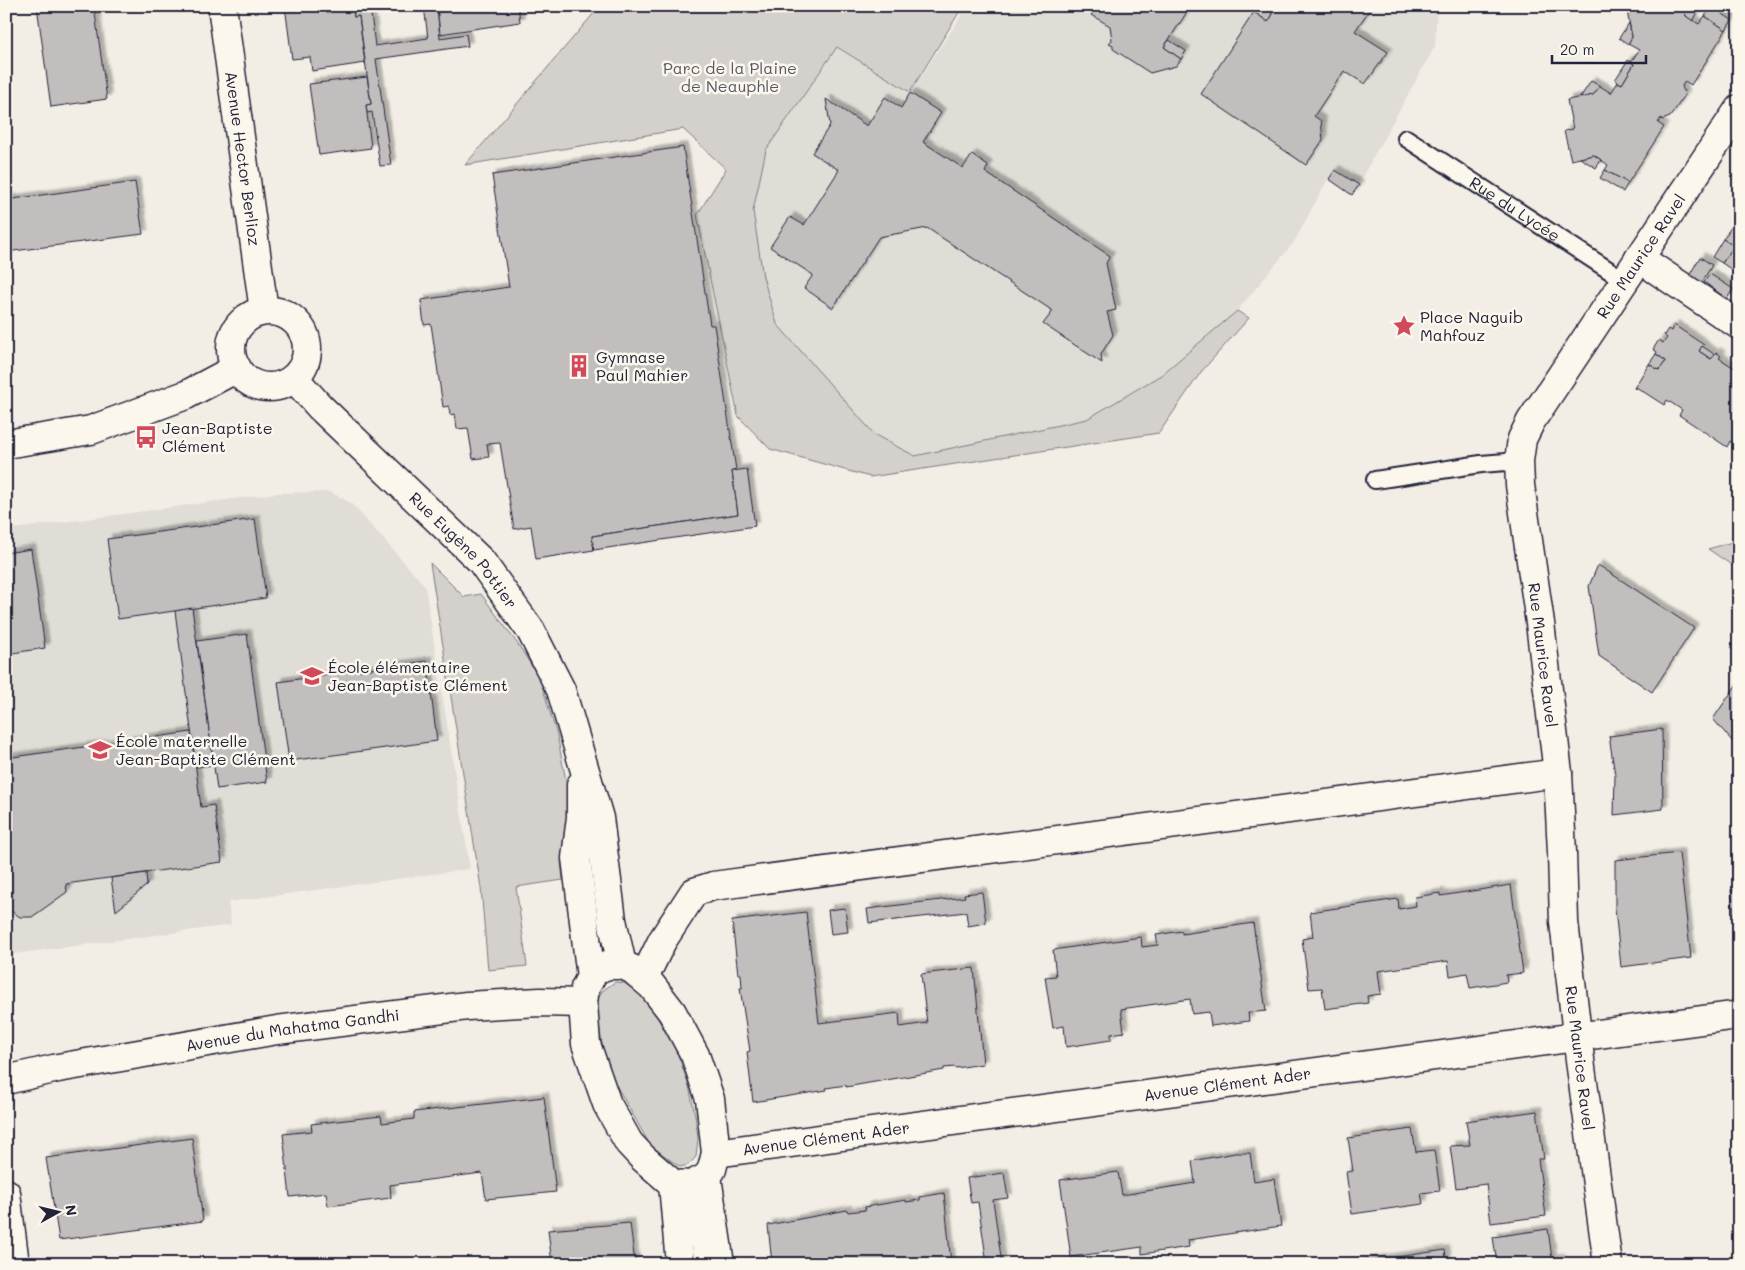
<svg xmlns="http://www.w3.org/2000/svg" width="1745" height="1270" font-family="Mali,sans-serif">
<style>
.built{fill:#e0dcd6}
.green{fill:#d4d1cc;stroke:#7b7a84}
.building{fill:#c2bebe;stroke:#22223b;filter:url(#shadow)}
.lines{fill:none;stroke-linecap:round;stroke-linejoin:round}
.lane-casing{stroke:#22223b;stroke-width:20}
.street-casing{stroke:#22223b;stroke-width:31}
.lane{stroke:#fbf7ec;stroke-width:16}
.street{stroke:#fbf7ec;stroke-width:28}
.labels{text-anchor:middle;stroke-width:5;stroke-linejoin:round;paint-order:stroke}
.park-label{font-size:16px;fill:#575766;stroke:#fbf7ec}
.street-label{font-size:16px;fill:#22223b;stroke:#fbf7ec}
.poi-label{font-size:16px;fill:#22223b;stroke:#fbf7ec;text-anchor:start}
</style>
<defs>
<filter id="shadow"><feDropShadow dx="4.5" dy="-4.5" stdDeviation="1" flood-color="#0004"/></filter>
</defs>
<rect width="100%" height="100%" fill="#f2eee5"/>
<filter id="ink" filterUnits="userSpaceOnUse"><feTurbulence type="fractalNoise" baseFrequency=".02" numOctaves="2"/><feDisplacementMap in="SourceGraphic" scale="10" xChannelSelector="R" yChannelSelector="G"/><feConvolveMatrix kernelMatrix="1 2 1 2 8 2 1 2 1" color-interpolation-filters="sRGB"/></filter>
<g filter="url(#ink)">
<g class="built">
<polygon points="966,6 1437,6 1435,46 1352,195 1328,179 1294,242 1237,311 1161,375 1087,419 915,456 874,435 777,324 763,277 753,211 766,150 837,47 910,92 958,21"/>
<polygon points="330,492 351,503 425,586 470,869 228,902 231,925 6,955 6,530 277,493"/>
</g>
<g class="green">
<polygon points="600,6 963,6 910,92 837,47 766,150 753,211 763,277 777,324 875,435 915,456 1087,419 1161,375 1237,311 1249,318 1201,372 1159,433 870,477 770,449 738,416 697,215 726,169 683,129 465,165"/>
<polygon points="1739,540 1739,570 1708,549"/>
<polygon points="430,563 464,597 481,594 517,643 540,679 557,735 571,806 561,862 563,880 516,887 527,966 488,970 481,888"/>
<polygon points="615,982 624,983 646,998 677,1052 689,1086 695,1115 698,1138 696,1157 688,1165 680,1167 650,1145 616,1085 603,1051 598,1018 598,999 602,991"/>
</g>
<g class="building">
<polygon points="37,6 94,6 107,99 51,107"/>
<polygon points="285,6 353,6 354,17 359,16 365,63 312,71 310,57 292,59"/>
<polygon points="353,6 370,6 375,46 428,38 424,6 437,6 440,38 466,34 468,46 376,59 391,165 380,166 372,112 367,113 366,105 371,104 359,16 354,17"/>
<polygon points="437,6 518,6 520,22 440,34"/>
<polygon points="1096,6 1191,6 1164,47 1181,59 1176,66 1150,73 1113,49 1113,45 1109,43 1112,40 1110,26 1091,15"/>
<polygon points="1258,6 1272,6 1272,16 1268,22 1254,12"/>
<polygon points="1272,6 1372,6 1355,31 1388,52 1365,84 1344,71 1314,116 1321,121 1323,140 1306,165 1201,94 1254,12 1268,22 1272,16"/>
<polygon points="1626,6 1684,6 1686,16 1699,24 1705,16 1726,30 1691,85 1685,81 1682,86 1685,95 1670,117 1662,120 1661,118 1658,123 1664,127 1628,183 1605,170 1608,165 1594,155 1571,160 1564,131 1573,129 1567,100 1593,95 1600,86 1611,93 1618,82 1622,84 1634,64 1631,62 1639,50 1628,44 1632,37"/>
<polygon points="1684,6 1689,6 1698,12 1693,21 1686,16"/>
<polygon points="1712,7 1732,20 1726,30 1705,16"/>
<polygon points="1629,23 1632,37 1628,44 1619,38"/>
<polygon points="1169,40 1186,51 1181,59 1164,47"/>
<polygon points="1628,60 1634,64 1622,84 1615,80"/>
<polygon points="367,77 371,104 366,105 371,148 319,155 309,84"/>
<polygon points="1591,81 1600,86 1593,95 1580,98"/>
<polygon points="910,93 941,113 923,142 963,168 972,155 988,166 985,172 1110,256 1106,263 1116,310 1107,312 1113,335 1101,354 1102,363 1043,324 1053,311 927,228 879,237 833,308 804,288 813,275 770,247 790,217 804,225 839,170 812,153 830,125 826,99 867,126 885,97 901,108"/>
<polygon points="683,147 710,325 714,325 736,470 732,471 738,514 592,536 594,550 536,559 531,526 514,529 500,443 487,444 489,457 473,459 468,428 457,429 455,414 450,415 449,406 443,407 431,324 424,325 421,300 509,287 492,175"/>
<polygon points="1594,155 1601,160 1596,168 1580,158"/>
<polygon points="1335,170 1359,185 1352,195 1329,179"/>
<polygon points="1605,170 1628,183 1623,192 1600,178"/>
<polygon points="135,182 143,234 6,252 6,200"/>
<polygon points="1739,216 1739,275 1722,263 1734,246 1723,239"/>
<polygon points="1723,239 1734,246 1722,263 1712,257"/>
<polygon points="1700,257 1712,265 1701,284 1689,276"/>
<polygon points="1710,274 1733,289 1727,299 1704,282"/>
<polygon points="1674,325 1704,345 1699,351 1711,359 1716,352 1721,356 1719,358 1739,371 1739,446 1730,441 1727,447 1679,415 1682,410 1667,400 1664,405 1636,387 1635,389 1634,388 1649,364 1659,370 1666,361 1656,354 1657,352 1653,349 1659,340 1663,343 1667,338 1664,335 1668,329 1671,331"/>
<polygon points="1702,346 1714,354 1711,359 1699,351"/>
<polygon points="1656,354 1666,361 1659,370 1649,364"/>
<polygon points="747,469 755,526 594,550 592,536 738,514 732,471"/>
<polygon points="255,519 266,598 118,619 107,539"/>
<polygon points="31,549 45,648 6,654 6,553"/>
<polygon points="1598,565 1694,628 1652,692 1599,656 1589,586"/>
<polygon points="192,608 214,765 196,767 175,611"/>
<polygon points="247,634 267,782 217,789 197,641"/>
<polygon points="427,661 437,741 289,761 278,682"/>
<polygon points="1739,681 1739,749 1713,719"/>
<polygon points="1662,729 1663,809 1614,815 1615,775 1609,736"/>
<polygon points="191,732 201,807 214,805 222,862 66,884 67,892 32,917 20,917 11,911 6,902 6,758"/>
<polygon points="1679,853 1691,958 1621,967 1615,908 1615,860"/>
<polygon points="146,873 147,885 116,911 111,878"/>
<polygon points="1511,885 1523,973 1506,975 1507,982 1470,988 1467,973 1450,976 1448,961 1378,971 1381,994 1367,996 1368,1003 1325,1009 1322,988 1309,989 1302,939 1313,937 1310,912 1398,899 1399,909 1416,906 1415,897 1440,893 1440,896"/>
<polygon points="1739,889 1739,951 1731,890"/>
<polygon points="982,892 986,923 968,926 966,912 869,923 867,909 965,897 964,894"/>
<polygon points="845,908 848,932 831,934 828,910"/>
<polygon points="806,912 819,1023 899,1013 900,1027 927,1023 921,974 974,968 983,1064 956,1068 955,1067 944,1068 944,1070 846,1087 846,1085 826,1088 827,1090 753,1102 747,1052 750,1051 740,988 742,988 741,974 738,974 732,921"/>
<polygon points="1253,923 1266,1011 1248,1013 1249,1021 1211,1026 1209,1012 1192,1014 1190,999 1121,1009 1124,1032 1111,1034 1111,1040 1066,1047 1064,1026 1053,1028 1045,977 1056,976 1053,950 1141,937 1142,947 1158,945 1156,935 1182,931 1182,934"/>
<polygon points="544,1097 556,1192 486,1199 482,1173 390,1185 391,1198 328,1206 326,1193 290,1197 283,1134 312,1131 311,1124 381,1116 382,1123 414,1119 414,1112"/>
<polygon points="1537,1111 1544,1159 1538,1159 1546,1216 1491,1223 1486,1184 1456,1188 1450,1146 1470,1145 1466,1121"/>
<polygon points="1412,1129 1416,1152 1434,1150 1440,1191 1421,1193 1423,1204 1352,1214 1346,1172 1353,1171 1348,1138"/>
<polygon points="192,1138 203,1221 59,1240 46,1158"/>
<polygon points="1235,1153 1250,1153 1254,1182 1274,1179 1281,1226 1188,1240 1189,1247 1142,1254 1142,1247 1071,1257 1060,1180 1118,1172 1122,1195 1195,1183 1192,1161"/>
<polygon points="1004,1173 1008,1198 993,1200 1002,1264 987,1264 978,1202 971,1203 967,1178"/>
<polygon points="944,1193 951,1263 772,1264 768,1225 847,1210 848,1212 866,1210 865,1207 906,1200 906,1202 920,1200 920,1197"/>
<polygon points="630,1223 635,1264 552,1264 548,1230"/>
<polygon points="1548,1229 1552,1259 1560,1258 1561,1264 1497,1264 1493,1237"/>
<polygon points="1445,1250 1447,1264 1349,1264"/>
</g>
<g class="lines">
<defs>
<g id="lane">
<path id="s1" d="M1406,138L1624,280"/>
<polyline points="1375,480 1481,464 1519,461"/>
<polyline points="691,1185 703,1264"/>
</g>
<g id="street">
<path id="s2" d="M222,6L264,311"/>
<polyline points="1639,258 1739,325"/>
<circle cx="269" cy="349" r="38"/>
<path id="s3" d="M294,378L320,407L481,561L531,631L561,690L599,818L612,920L622,965"/>
<polyline points="6,444 91,430 186,395 237,368"/>
<polyline points="581,785 581,817 576,858 591,977"/>
<polygon points="607,965 622,965 632,969 652,986 672,1012 695,1055 710,1099 716,1153 712,1169 707,1177 691,1185 673,1184 643,1158 629,1143 607,1104 586,1044 583,1003 585,988 594,971"/>
<polyline points="644,978 662,941 694,892 713,886 1558,773"/>
<path id="s4" d="M6,1080L58,1068L277,1030L467,1006L540,1002L583,1003"/>
<path id="s5" d="M716,1153L1739,1015"/>
<polyline points="707,1177 720,1264"/>
<polyline points="673,1184 680,1264"/>
<polyline points="6,1193 15,1264"/>
<path id="s6" d="M1608,1264L1581,1068L1564,922L1562,852L1558,773L1540,623L1520,485L1519,461L1522,439L1531,421L1739,109"/>
</g>
</defs>
<use href="#lane" class="lane-casing"/>
<use href="#street" class="street-casing"/>
<use href="#lane" class="lane"/>
<use href="#street" class="street"/>
</g>
</g>
<defs>
<symbol id="sight-bare" viewBox="-9 -9 18 18"><path d="M0-6L1.8-2.2L6-1.7L2.9 1.2L3.7 5.4L0 3.3L-3.7 5.4L-2.9 1.2L-6-1.7L-1.8-2.2Z" fill="#d1495b" stroke="#fbf7ec" stroke-width="2.5" paint-order="stroke"/></symbol>
<symbol id="building-bare" viewBox="-9 -9 18 18"><path d="M-4-6H4V6H1V3H-1V6H-4ZM-2.5-4.3h1.7v1.8h-1.7ZM.8-4.3h1.7v1.8H.8ZM-2.5-1h1.7V.8h-1.7ZM.8-1h1.7V.8H.8Z" fill="#d1495b" stroke="#fbf7ec" stroke-width="2.5" paint-order="stroke"/></symbol>
<symbol id="bus-bare" viewBox="-9 -9 18 18"><path d="M-5-6H5V4H4V6H2V4H-2V6H-4V4H-5ZM-3.5-4V0h7V-4ZM-3.5 1.2v1.5H-2V1.2ZM2 1.2v1.5H3.5V1.2Z" fill="#d1495b" stroke="#fbf7ec" stroke-width="2.5" paint-order="stroke"/></symbol>
<symbol id="school-bare" viewBox="-9 -9 18 18"><path d="M0-5L7-2L0 1L-7-2ZM-4 1L0 2.5L4 1V4Q0 6-4 4Z" fill="#d1495b" stroke="#fbf7ec" stroke-width="2.5" paint-order="stroke"/></symbol>
</defs>
<g fill-rule="evenodd">
<use href="#sight-bare" x="1388" y="310" width="32" height="32"/>
<use href="#building-bare" x="563" y="350" width="32" height="32"/>
<use href="#bus-bare" x="130" y="421" width="32" height="32"/>
<use href="#school-bare" x="296" y="660" width="32" height="32"/>
<use href="#school-bare" x="84" y="734" width="32" height="32"/>
</g>
<g class="labels">
<g class="park-label">
<text x="730" y="74">Parc de la Plaine<tspan x="730" dy="18">de Neauphle</tspan></text>
</g>
<g class="street-label">
<text dy="6" stroke="none"><textPath href="#s2" startOffset="154">Avenue Hector Berlioz</textPath></text>
<text dy="6" stroke="none"><textPath href="#s1" startOffset="130">Rue du Lycée</textPath></text>
<text dy="6" stroke="none"><textPath href="#s6" startOffset="1049">Rue Maurice Ravel</textPath></text>
<text dy="6" stroke="none"><textPath href="#s3" startOffset="242">Rue Eugène Pottier</textPath></text>
<text transform="translate(1543 655) rotate(83)" y="6">Rue Maurice Ravel</text>
<text dy="6" stroke="none"><textPath href="#s4" startOffset="291">Avenue du Mahatma Gandhi</textPath></text>
<text transform="translate(1580 1058) rotate(83)" y="6">Rue Maurice Ravel</text>
<text dy="6" stroke="none"><textPath href="#s5" startOffset="516">Avenue Clément Ader</textPath></text>
<text dy="6" stroke="none"><textPath href="#s5" startOffset="111">Avenue Clément Ader</textPath></text>
</g>
<g class="poi-label">
<text x="1420" y="323">Place Naguib<tspan x="1420" dy="18">Mahfouz</tspan></text>
<text x="596" y="363">Gymnase<tspan x="596" dy="18">Paul Mahier</tspan></text>
<text x="162" y="434">Jean-Baptiste<tspan x="162" dy="18">Clément</tspan></text>
<text x="328" y="673">École élémentaire<tspan x="328" dy="18">Jean-Baptiste Clément</tspan></text>
<text x="116" y="747">École maternelle<tspan x="116" dy="18">Jean-Baptiste Clément</tspan></text>
</g>
</g>
<rect width="1745" height="1270" fill="none" stroke="#fbf7ec" stroke-width="25"/>
<rect x="12" y="12" width="1720" height="1245" fill="none" stroke="#22223b" stroke-width="2" filter="url(#ink)"/>
<g transform="translate(58 1212) rotate(82)" stroke="#fbf7ec" stroke-width="4" paint-order="stroke">
<path d="M0-4L9 19L0 12L-9 19Z" fill="#22223b"/>
<text y="-8" font-size="14" font-weight="bold" text-anchor="middle" fill="#22223b">N</text>
</g>
<path d="M1552 55v8h94v-8" fill="none" stroke="#22223b" stroke-width="2.5"/>
<text x="1560" y="55" font-size="15" fill="#22223b" stroke="#fbf7ec" stroke-width="4" paint-order="stroke">20 m</text>
</svg>
